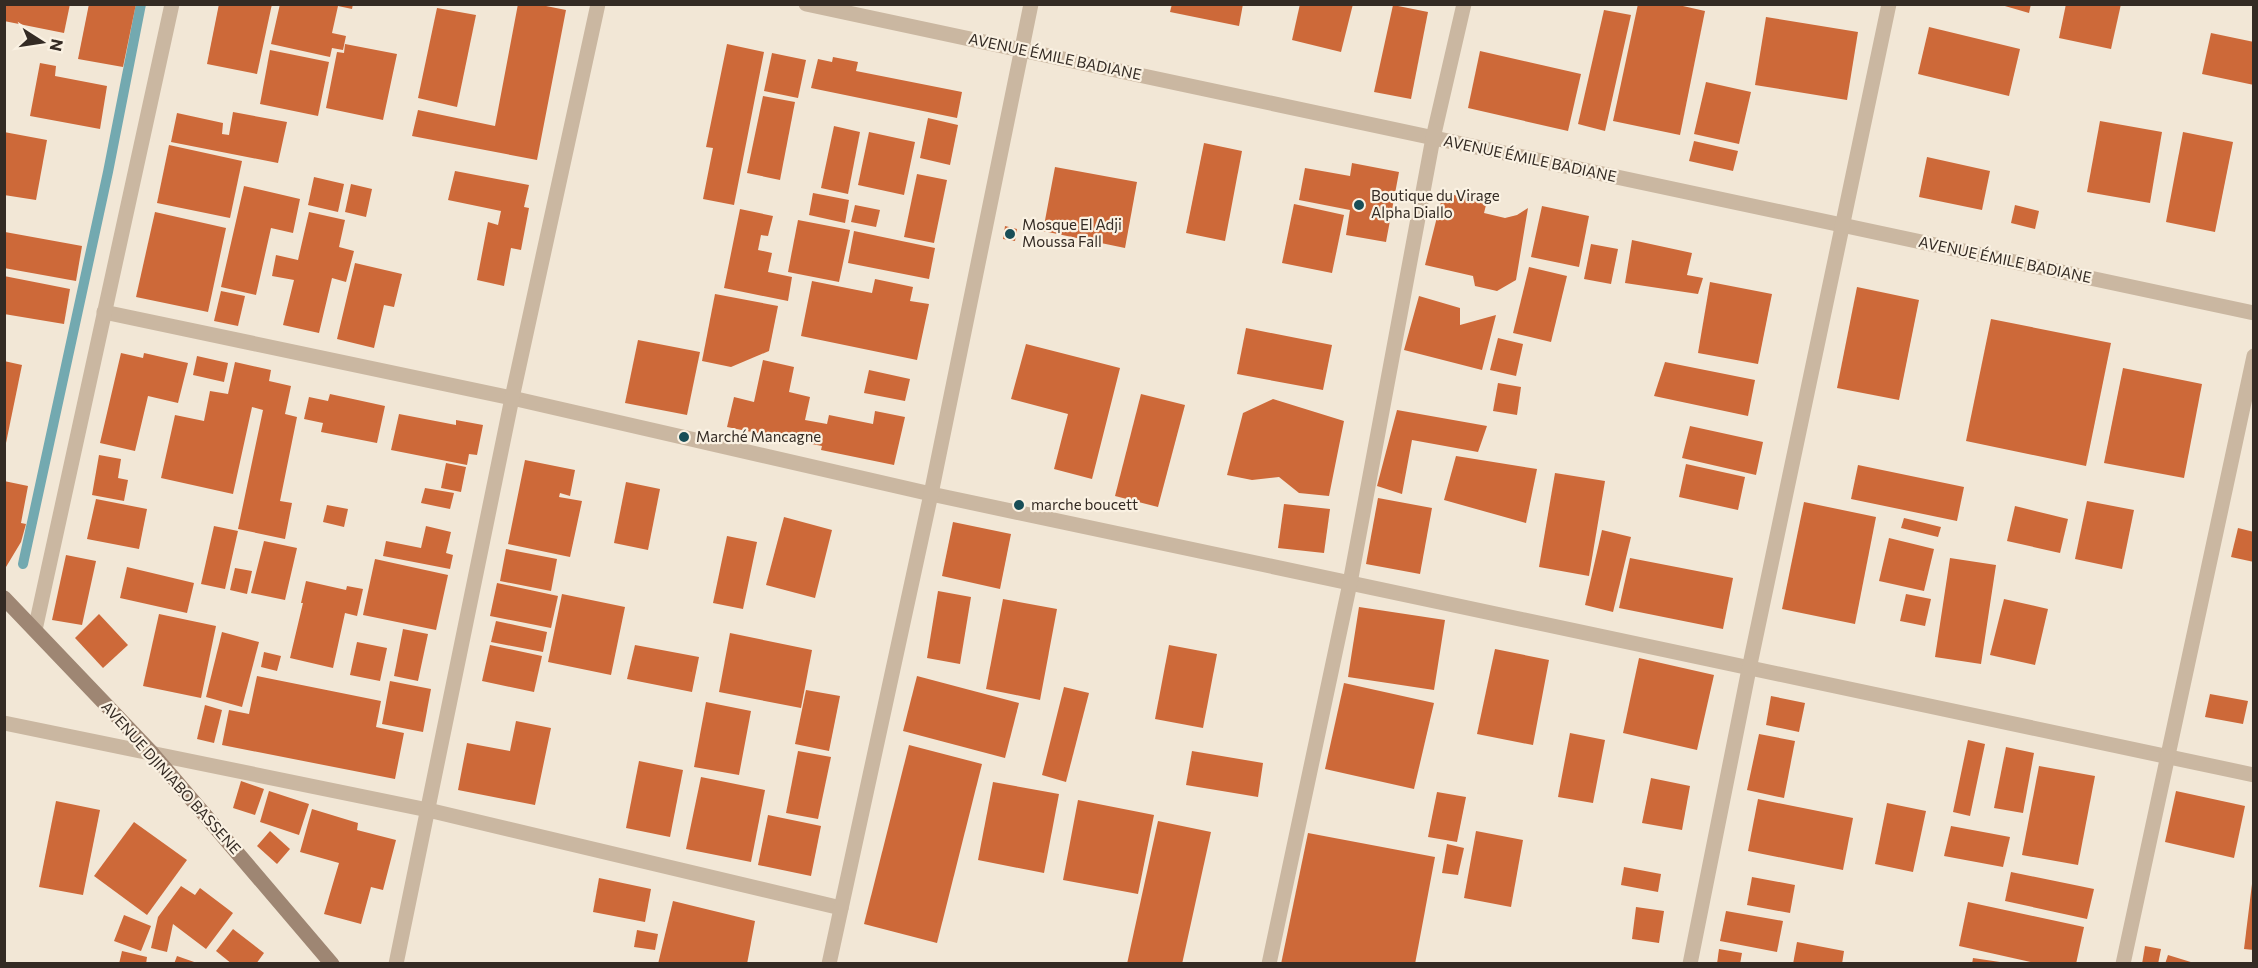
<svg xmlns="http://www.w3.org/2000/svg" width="2258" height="968" font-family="Commissioner,sans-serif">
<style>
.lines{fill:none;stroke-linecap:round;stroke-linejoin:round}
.stream{stroke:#73a9b0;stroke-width:10}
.building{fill:#cd6939}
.street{stroke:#cab7a1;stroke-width:15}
.secondary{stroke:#9e8673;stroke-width:15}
.poi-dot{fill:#184e57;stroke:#faf1e2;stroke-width:2}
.labels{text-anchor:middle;stroke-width:4.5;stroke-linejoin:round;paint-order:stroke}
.street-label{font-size:15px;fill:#342b24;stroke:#faf1e2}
.poi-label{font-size:15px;fill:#342b24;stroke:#faf1e2;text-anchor:start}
</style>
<rect width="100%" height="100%" fill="#f2e7d6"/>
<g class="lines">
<polyline class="stream" points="23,564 108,172 141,4"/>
</g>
<g class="building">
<polygon points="4,4 70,4 64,33 4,21"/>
<polygon points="89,4 136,4 123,67 78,59"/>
<polygon points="219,4 272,4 257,74 207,64"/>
<polygon points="280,4 353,4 352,9 338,6 332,33 346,36 343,50 332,48 330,57 271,44"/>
<polygon points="518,4 536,4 566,10 537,160 412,136 418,110 495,126"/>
<polygon points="1172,4 1243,4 1239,26 1170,12"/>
<polygon points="1300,4 1353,4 1341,52 1292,40"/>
<polygon points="1638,4 1674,4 1705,11 1680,135 1613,121"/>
<polygon points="1998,4 2031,4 2029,13"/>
<polygon points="2066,4 2121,4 2111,49 2059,38"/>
<polygon points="1393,5 1428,12 1411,99 1374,92"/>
<polygon points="437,8 476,15 457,107 418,98"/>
<polygon points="1604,10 1631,15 1605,131 1578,124"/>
<polygon points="1766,17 1858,32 1847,100 1755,85"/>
<polygon points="1929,27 2020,49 2009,96 1918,74"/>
<polygon points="2211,33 2254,42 2254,85 2202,74"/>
<polygon points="345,44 397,54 383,120 326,108 337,52 344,53"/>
<polygon points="727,44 764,52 734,205 703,199 713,148 706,147"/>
<polygon points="270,50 329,62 318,116 260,104"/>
<polygon points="1480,51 1581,74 1568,131 1468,108"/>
<polygon points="772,53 806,60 798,98 764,91"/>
<polygon points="833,57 858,62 856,71 962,92 957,118 811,88 818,59 832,62"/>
<polygon points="40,63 56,66 55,76 107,86 100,129 30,116"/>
<polygon points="1706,82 1751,92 1739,144 1694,134"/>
<polygon points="763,96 795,102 780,180 747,173"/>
<polygon points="233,112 287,122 278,163 171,142 177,113 223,123 222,134 229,135"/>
<polygon points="928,118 958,125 950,165 920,158"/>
<polygon points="2100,121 2162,132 2150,203 2087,192"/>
<polygon points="834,126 860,132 848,194 821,188"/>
<polygon points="4,132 47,140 36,200 4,195"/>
<polygon points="869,132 915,142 904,195 858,185"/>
<polygon points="2183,132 2233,142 2215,232 2166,222"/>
<polygon points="1694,141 1738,151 1733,171 1689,161"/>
<polygon points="1204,143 1242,151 1225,241 1186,233"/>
<polygon points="169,145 242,161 230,218 157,203"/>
<polygon points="1927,157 1990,171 1982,210 1919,197"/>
<polygon points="1352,163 1399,172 1386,242 1346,235 1350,210 1299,200 1305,168 1350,176"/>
<polygon points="1055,167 1137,182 1125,248 1043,231"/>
<polygon points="455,171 529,185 524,207 529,208 521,250 511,248 504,286 477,280 488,222 498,225 501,211 448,200"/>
<polygon points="917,174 947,180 934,243 904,237"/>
<polygon points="314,177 344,184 338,212 308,205"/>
<polygon points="351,184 372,189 366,217 345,212"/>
<polygon points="244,186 300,199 293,233 271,228 256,295 221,287"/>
<polygon points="813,193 849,200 845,223 809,215"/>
<polygon points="1443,193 1487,201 1484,213 1505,218 1517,215 1528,208 1516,280 1497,291 1475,286 1473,276 1425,265"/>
<polygon points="1294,204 1344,215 1332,273 1282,263"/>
<polygon points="855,205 880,210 876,227 851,222"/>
<polygon points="2015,205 2039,211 2035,229 2011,223"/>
<polygon points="1542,206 1589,216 1579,267 1531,257"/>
<polygon points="740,209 773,216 768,236 761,235 758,250 772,253 768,272 792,277 788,301 724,288"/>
<polygon points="155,212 226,228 208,312 136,297"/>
<polygon points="309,212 345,220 339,247 354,251 346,282 332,278 319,333 283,325 294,280 272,276 276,255 298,260"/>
<polygon points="798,220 850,230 839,282 788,272"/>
<polygon points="1005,226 1017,229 1015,241 1003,239"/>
<polygon points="854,231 935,248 929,279 848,263"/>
<polygon points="5,232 82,246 76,281 4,268"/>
<polygon points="1632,240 1692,253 1687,275 1703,278 1698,294 1625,283"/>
<polygon points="1591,244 1618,249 1611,284 1584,279"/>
<polygon points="355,263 402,274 394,307 384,305 374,348 337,339"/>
<polygon points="1529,267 1567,276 1551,342 1513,333"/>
<polygon points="4,276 70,289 64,324 4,314"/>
<polygon points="875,279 913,287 910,301 929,304 917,360 801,336 812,281 872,293"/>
<polygon points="1710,282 1772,294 1758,364 1698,353"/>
<polygon points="1857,287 1919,300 1899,400 1837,388"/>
<polygon points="221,291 245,296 238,326 214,321"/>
<polygon points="715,294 778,306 769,351 731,367 702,361"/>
<polygon points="1419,296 1460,308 1460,325 1496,315 1482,370 1404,350"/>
<polygon points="1991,319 2111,343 2086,466 1966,441"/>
<polygon points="1246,328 1332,345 1323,390 1237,374"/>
<polygon points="1498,338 1523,344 1516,376 1490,370"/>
<polygon points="638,340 700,352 687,415 625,403"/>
<polygon points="1026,344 1120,368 1092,479 1054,469 1068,414 1011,399"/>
<polygon points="121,353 143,358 144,353 188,363 178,403 148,396 135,451 100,443"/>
<polygon points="197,356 228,363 224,382 193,375"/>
<polygon points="763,360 794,367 789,392 810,397 805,420 827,424 829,415 873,424 875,411 905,417 894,465 821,450 822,446 727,427 734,397 754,402"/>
<polygon points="4,361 22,365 6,443 4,443"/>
<polygon points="235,362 271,370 269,381 291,386 285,414 297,417 280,501 292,503 285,539 238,529 263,410 252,407 233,494 161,478 175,415 204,421 210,391 228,394"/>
<polygon points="1665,362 1755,380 1748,416 1654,396"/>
<polygon points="2123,368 2202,384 2184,478 2104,463"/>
<polygon points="869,370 910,379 905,401 864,393"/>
<polygon points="1498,383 1521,387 1517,415 1493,411"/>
<polygon points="330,394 385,406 377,443 321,432 323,423 304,419 309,397 328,401"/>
<polygon points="1141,394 1185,405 1158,507 1115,496"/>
<polygon points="1273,399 1344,421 1329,496 1299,493 1279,477 1252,480 1227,475 1243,413"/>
<polygon points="1397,410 1487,426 1478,452 1412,440 1402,494 1377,486"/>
<polygon points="399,414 456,425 456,420 483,425 477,455 469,454 467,465 391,450"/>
<polygon points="1690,426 1763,442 1756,475 1682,458"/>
<polygon points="99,455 121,459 118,478 128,480 124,501 92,495"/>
<polygon points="1456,456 1537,469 1526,523 1444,500"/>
<polygon points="525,460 575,470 570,496 560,493 559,497 582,501 570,557 508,544"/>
<polygon points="446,463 466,467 461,492 441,488"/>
<polygon points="1686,464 1745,477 1738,510 1679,497"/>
<polygon points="1858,465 1964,487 1957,521 1851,499"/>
<polygon points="1555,473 1605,481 1589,576 1539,567"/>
<polygon points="4,481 28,486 21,523 26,524 21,542 6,567 4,566"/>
<polygon points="626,482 660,489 648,550 614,543"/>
<polygon points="425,488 454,493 450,509 421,503"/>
<polygon points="1378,498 1432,508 1420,574 1366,564"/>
<polygon points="96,499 147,509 139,549 87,539"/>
<polygon points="2087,501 2134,510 2122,569 2075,559"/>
<polygon points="1804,502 1876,517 1855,624 1782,609"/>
<polygon points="1284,504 1330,509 1324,553 1278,548"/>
<polygon points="327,505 348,509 344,527 323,522"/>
<polygon points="2015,506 2068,519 2060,553 2007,541"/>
<polygon points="784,517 832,530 815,598 766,585"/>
<polygon points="1904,518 1941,527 1938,537 1901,528"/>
<polygon points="953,522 1011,534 1000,589 942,576"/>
<polygon points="214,526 238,531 225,589 201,584"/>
<polygon points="426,526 451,532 446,553 453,555 450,569 383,556 386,541 421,548"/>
<polygon points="2238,528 2254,532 2254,562 2231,557"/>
<polygon points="1602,530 1631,537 1613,612 1585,605"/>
<polygon points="727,536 757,542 743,609 713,603"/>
<polygon points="1889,538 1934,549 1924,591 1879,581"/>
<polygon points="264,541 297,548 285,600 251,593"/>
<polygon points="506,549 557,559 551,591 500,581"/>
<polygon points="66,555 96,561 82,625 52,620"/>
<polygon points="1630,558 1733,578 1723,629 1619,608"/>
<polygon points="1950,558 1996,565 1981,664 1935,657"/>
<polygon points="375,559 448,575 436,630 363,615"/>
<polygon points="127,567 194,583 187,613 120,598"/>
<polygon points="235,568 252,571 247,594 230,590"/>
<polygon points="306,581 346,590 347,586 363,589 357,616 345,613 333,668 290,658 303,603 301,603"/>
<polygon points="497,583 558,596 551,628 490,616"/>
<polygon points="938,591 971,597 960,664 927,658"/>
<polygon points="562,594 625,607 611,675 548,662"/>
<polygon points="1906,594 1931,599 1925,626 1900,621"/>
<polygon points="1003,599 1057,609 1040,700 986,689"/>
<polygon points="2004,599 2048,609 2035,665 1990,655"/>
<polygon points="1359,607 1445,620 1434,690 1348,677"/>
<polygon points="99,614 128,645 103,668 75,638"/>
<polygon points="159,614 216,626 201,698 143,686"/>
<polygon points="496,621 547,632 543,652 491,642"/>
<polygon points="403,629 428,634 418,681 394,676"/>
<polygon points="222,632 259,642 242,707 206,697"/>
<polygon points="730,633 812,650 801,708 719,692"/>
<polygon points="357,642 387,648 380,681 350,675"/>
<polygon points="490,645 542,656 534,692 482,681"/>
<polygon points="635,645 699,657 692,692 627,679"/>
<polygon points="1169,645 1217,654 1203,728 1155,719"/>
<polygon points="1495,649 1549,660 1533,745 1477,734"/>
<polygon points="264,652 281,656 277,671 261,667"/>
<polygon points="1639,658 1714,675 1697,750 1623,733"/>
<polygon points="257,676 381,701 376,727 404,733 395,779 222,745 229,710 249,714"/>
<polygon points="917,676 1019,703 1005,758 903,731"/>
<polygon points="390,681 431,689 423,732 382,724"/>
<polygon points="1344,683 1434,703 1414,789 1325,769"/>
<polygon points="1064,687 1089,693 1066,782 1042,775"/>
<polygon points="806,690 840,696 829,751 795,744"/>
<polygon points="2210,694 2248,701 2243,724 2205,717"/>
<polygon points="1771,696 1805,703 1799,732 1766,725"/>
<polygon points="706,702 751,711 739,775 694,767"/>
<polygon points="205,705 222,710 214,743 197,739"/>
<polygon points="516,721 551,728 535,805 458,790 467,743 510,751"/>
<polygon points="1570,733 1605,740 1593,803 1558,797"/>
<polygon points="1759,734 1795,741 1784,798 1747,790"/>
<polygon points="1968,740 1985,744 1970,816 1953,812"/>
<polygon points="909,745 982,764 937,943 864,924"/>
<polygon points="2006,747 2034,753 2023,813 1994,808"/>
<polygon points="798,751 831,757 818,819 786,813"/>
<polygon points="1192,751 1263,763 1258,797 1186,785"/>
<polygon points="639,761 683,770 670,837 626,828"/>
<polygon points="2039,766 2095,776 2078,865 2022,855"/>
<polygon points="701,777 765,790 751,862 686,849"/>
<polygon points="1651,778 1690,786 1682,830 1642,823"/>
<polygon points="241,781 264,789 255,815 233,808"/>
<polygon points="993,782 1059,794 1044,873 978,860"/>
<polygon points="269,791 309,804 299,835 260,822"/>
<polygon points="2176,791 2245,806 2234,858 2165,842"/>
<polygon points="1437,792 1466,797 1457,842 1428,837"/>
<polygon points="1758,799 1853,818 1843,870 1748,851"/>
<polygon points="1078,800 1154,815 1138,894 1063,880"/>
<polygon points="56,801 100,810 83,895 39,887"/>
<polygon points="1887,803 1926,811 1913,872 1875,864"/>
<polygon points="312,809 358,823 357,830 396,840 383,890 371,887 361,924 324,914 339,863 300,852"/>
<polygon points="768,815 821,826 811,876 758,865"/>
<polygon points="1158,821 1211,832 1182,964 1127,964"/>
<polygon points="134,822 187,860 147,915 94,876"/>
<polygon points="1951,826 2010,837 2003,867 1944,856"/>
<polygon points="270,831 290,849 277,864 257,846"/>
<polygon points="1476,831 1523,840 1511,907 1464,898"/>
<polygon points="1308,833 1435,857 1415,964 1281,964"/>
<polygon points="1447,844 1464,848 1458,875 1442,873"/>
<polygon points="1624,867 1661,874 1658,892 1621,885"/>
<polygon points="2011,872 2094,889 2087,919 2005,901"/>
<polygon points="1752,877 1795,885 1790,913 1747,905"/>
<polygon points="599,878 651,889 645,922 593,912"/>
<polygon points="2252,884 2254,884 2254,950 2244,949"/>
<polygon points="181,886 195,895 200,888 233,913 206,949 173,924 167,952 151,948 158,917"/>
<polygon points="673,901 755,921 747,964 658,964"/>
<polygon points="1968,902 2084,927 2076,964 2040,964 1959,946"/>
<polygon points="1636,907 1664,911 1659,943 1632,939"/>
<polygon points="1726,911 1783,921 1777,952 1720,941"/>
<polygon points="124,915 151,926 141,951 114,941"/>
<polygon points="233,929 264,953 256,964 232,964 216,951"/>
<polygon points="637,930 658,934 655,950 634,947"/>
<polygon points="1797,942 1844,951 1842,964 1793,964"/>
<polygon points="2145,946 2161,949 2158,964 2142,964"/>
<polygon points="1719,949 1742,953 1740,964 1717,964"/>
<polygon points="122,951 147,957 146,964 119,964"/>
<polygon points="2168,955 2194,963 2194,964 2165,964"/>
<polygon points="177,956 197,963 197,964 174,964"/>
<polygon points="1973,958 2000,962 2000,964 1972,964"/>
</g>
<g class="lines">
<g class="street">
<polyline points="806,4 2254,313"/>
<polyline points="104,312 512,398 931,494 2254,775"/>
<polyline points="35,630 172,4"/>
<polyline points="4,723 428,810 841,908"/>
<polyline points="396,964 512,398 598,4"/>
<polyline points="829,964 931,494 1031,4"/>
<polyline points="1269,964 1350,583 1433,138 1464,4"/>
<polyline points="1690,964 1749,669 1889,4"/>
<polyline points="2123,964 2254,356"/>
</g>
<polyline class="secondary" points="4,598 152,753 332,964"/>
</g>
<g class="poi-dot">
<circle cx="1359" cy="205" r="6"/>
<circle cx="1010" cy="234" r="6"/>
<circle cx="684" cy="437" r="6"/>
<circle cx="1019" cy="505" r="6"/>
</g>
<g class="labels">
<g class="street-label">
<text transform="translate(1055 57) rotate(12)" y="5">AVENUE ÉMILE BADIANE</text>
<text transform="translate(1530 159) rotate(12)" y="5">AVENUE ÉMILE BADIANE</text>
<text transform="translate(2005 260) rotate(12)" y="5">AVENUE ÉMILE BADIANE</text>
<text transform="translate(171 778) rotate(48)" y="5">AVENUE DJINIABO BASSENE</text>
</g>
<g class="poi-label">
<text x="1371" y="201">Boutique du Virage<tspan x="1371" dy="17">Alpha Diallo</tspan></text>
<text x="1022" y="230">Mosque El Adji<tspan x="1022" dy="17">Moussa Fall</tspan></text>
<text x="696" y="442">Marché Mancagne</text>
<text x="1031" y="510">marche boucett</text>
</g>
</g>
<rect width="2258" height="968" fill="none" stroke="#342b24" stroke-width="12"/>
<g transform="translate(42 42) rotate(102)" stroke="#faf1e2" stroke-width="4.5" paint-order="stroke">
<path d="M0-4.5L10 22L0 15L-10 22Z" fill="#342b24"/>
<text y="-9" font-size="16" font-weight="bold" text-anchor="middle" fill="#342b24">N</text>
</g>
</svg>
